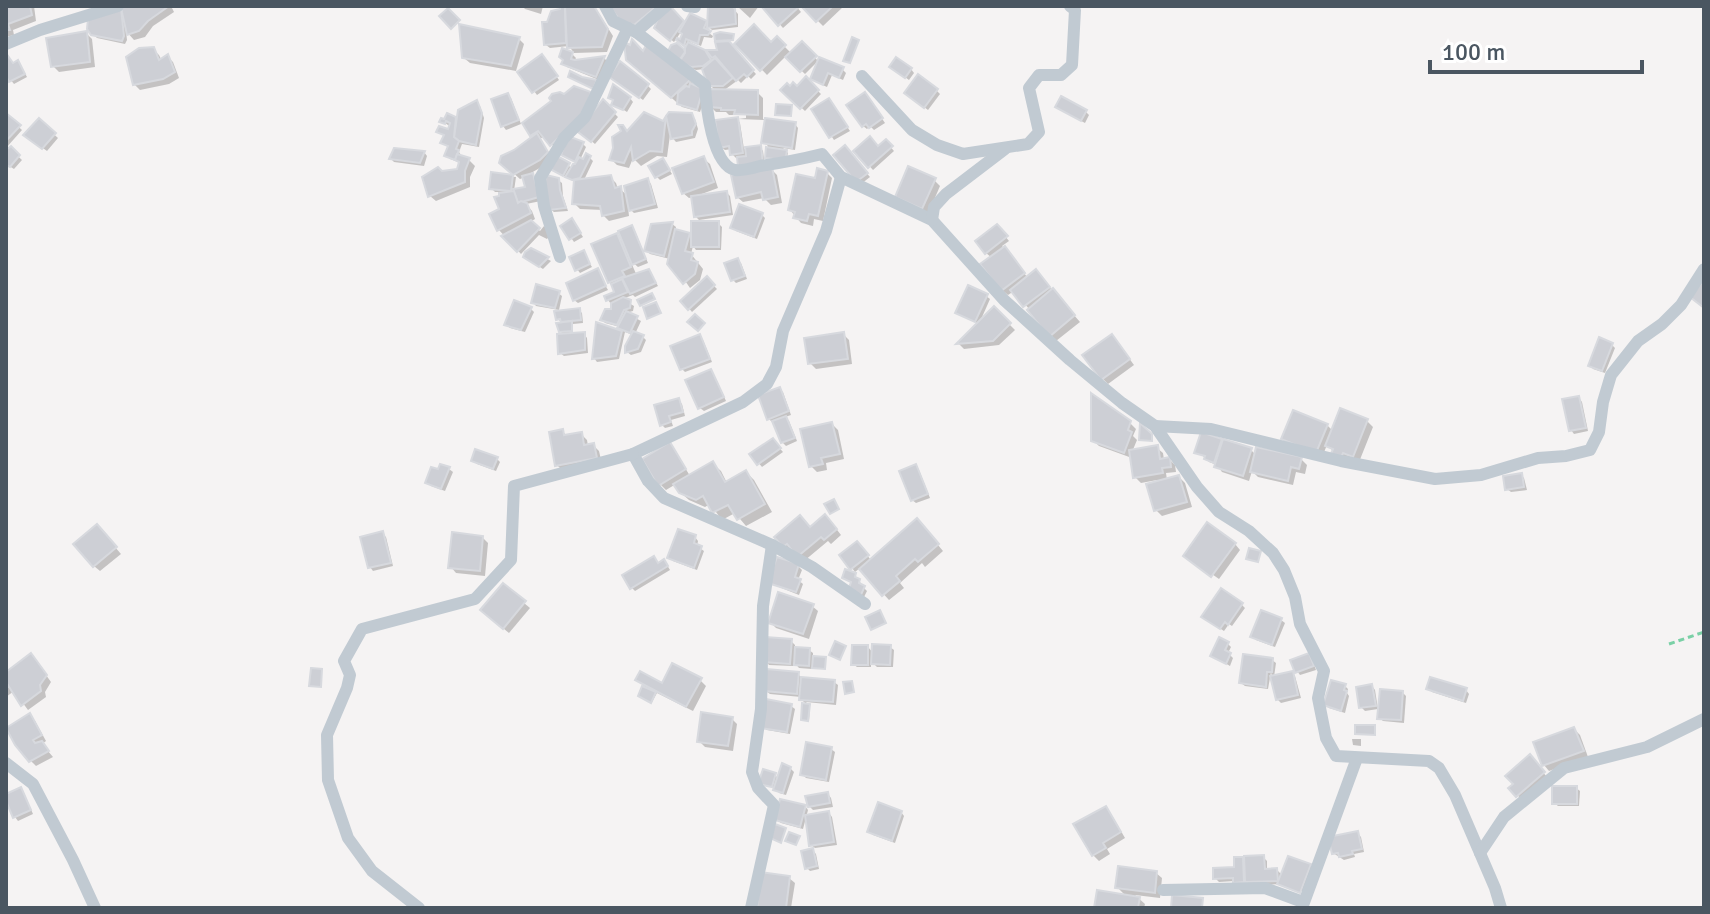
<svg xmlns="http://www.w3.org/2000/svg" width="1710" height="914" font-family="Signika,sans-serif">
<style>
.shadow{fill:#0003}
.building{fill:#cdcfd5;stroke:#d7d9de;stroke-width:2}
.lines{fill:none;stroke-linecap:round;stroke-linejoin:round}
.path{stroke:#7ad0a6;stroke-width:3;stroke-dasharray:6 4;stroke-linecap:butt}
.minor{stroke:#c1cad2;stroke-width:12}
</style>
<rect width="100%" height="100%" fill="#f5f3f3"/>
<g class="shadow">
<polygon points="6,6 34,6 36,21 13,30 14,35 6,37"/>
<polygon points="131,6 171,6 174,12 153,26 145,37 134,40 126,31 127,40 125,44 97,38 93,34 90,20"/>
<polygon points="522,6 543,6 541,14 525,9"/>
<polygon points="562,6 594,6 613,36 607,52 574,53 569,46 550,48 546,45 549,25 561,11"/>
<polygon points="731,6 738,14 738,27 712,30 709,27 706,31 713,36 712,38 704,37 701,46 691,42 690,45 704,52 720,52 720,43 717,40 733,36 734,40 726,41 756,74 751,79 748,76 741,83 738,80 723,91 757,92 763,98 763,119 765,120 738,119 746,118 746,115 729,115 726,112 716,112 710,106 716,91 710,85 704,69 696,70 685,65 681,61 677,45 687,55 688,47 680,40 684,35 681,32 674,42 660,31 671,10 684,24 691,16 709,24"/>
<polygon points="737,6 759,6 750,18"/>
<polygon points="764,6 796,6 801,12 783,28"/>
<polygon points="803,6 844,6 823,26"/>
<polygon points="86,33 92,39 95,67 59,72 53,66"/>
<polygon points="519,39 524,44 516,71 470,63 464,58"/>
<polygon points="777,39 792,54 802,44 818,61 805,74 786,56 767,75 737,44 771,45"/>
<polygon points="153,49 159,55 162,61 168,57 173,62 179,78 169,84 140,90 134,84"/>
<polygon points="572,54 576,58 573,63 604,58 607,61 599,80 567,67 564,63"/>
<polygon points="643,54 690,81 706,94 700,112 682,107 634,65"/>
<polygon points="7,55 13,65 21,66 27,77 14,84 10,79 6,81"/>
<polygon points="545,60 559,80 537,95 520,72"/>
<polygon points="820,60 842,69 846,73 843,80 832,75 827,87 816,82 813,79"/>
<polygon points="911,69 914,73 909,80 895,70"/>
<polygon points="806,79 821,94 805,111 783,90 797,88"/>
<polygon points="615,80 647,85 651,89 643,100"/>
<polygon points="937,91 940,94 928,110 910,96"/>
<polygon points="508,95 511,98 521,124 506,130 503,126"/>
<polygon points="630,98 633,102 627,112 614,104"/>
<polygon points="868,98 885,123 874,130 870,126 867,129 863,126"/>
<polygon points="603,102 618,117 595,144 578,130 557,150 544,136 540,139 553,159 545,165 531,173 536,179 541,201 526,204 532,211 535,219 530,222 540,231 544,226 551,234 547,239 539,235 521,254 499,230 501,192 495,192 491,188 493,175 516,177 514,191 527,188 525,177 520,179 501,162 535,138 525,124 589,120"/>
<polygon points="476,103 480,106 484,118 479,147 462,144 459,152 461,155 460,157 469,160 475,166 470,177 470,187 436,201 430,196 442,173 459,171 461,163 450,159 446,155 449,148 443,143 445,137 439,132 449,132 451,127 442,121 445,122 448,115 457,119"/>
<polygon points="832,104 850,131 834,140 814,110"/>
<polygon points="1061,110 1086,112 1089,115 1085,123"/>
<polygon points="670,114 691,115 695,119 698,129 695,138 676,142 670,135 667,157 657,156 641,166 633,158 629,168 617,165 612,160 628,133 663,123"/>
<polygon points="6,116 22,130 6,148"/>
<polygon points="737,119 740,123 744,149 760,147 763,151 765,167 736,158 732,154 732,149 725,150 721,147"/>
<polygon points="39,121 58,138 47,151 29,138"/>
<polygon points="795,124 798,128 795,150 783,148 788,153 787,157 767,157 768,146 763,142"/>
<polygon points="886,142 894,151 873,170 856,151 878,148"/>
<polygon points="583,144 586,147 580,160 590,158 593,161 584,180 610,177 616,183 618,189 620,189 628,196 648,180 651,184 658,208 634,213 628,207 629,216 609,221 603,215 603,210 580,209 574,203 575,182 552,169 558,159 572,168 578,163 567,158"/>
<polygon points="845,148 870,177 861,184"/>
<polygon points="10,149 22,160 14,169 6,164 6,153"/>
<polygon points="424,152 427,156 424,166 394,162 391,159"/>
<polygon points="704,159 710,164 718,188 699,195 699,197 727,193 730,196 733,215 699,220 695,216 693,197 689,198 683,193"/>
<polygon points="666,164 672,174 660,180 657,177"/>
<polygon points="771,169 777,175 782,203 771,205 764,198 743,202 737,197"/>
<polygon points="827,173 832,178 823,221 814,219 813,226 801,223 790,210"/>
<polygon points="558,180 562,183 563,196 568,211 554,212 550,209"/>
<polygon points="934,180 940,186 928,214 903,203"/>
<polygon points="761,214 765,218 757,239 736,231 732,227"/>
<polygon points="718,223 722,227 721,250 696,250 693,246 691,254 703,269 700,280 690,288 670,259 650,254 647,251 672,224 676,227 675,231 688,234 693,239"/>
<polygon points="575,224 583,237 574,242 563,226"/>
<polygon points="997,226 1009,241 1002,246 1028,278 1039,275 1080,322 1056,341 1014,291 1008,295 1002,290 992,258 986,253"/>
<polygon points="631,228 635,231 648,263 638,267 630,260 637,276 649,271 658,286 635,297 633,295 622,299 634,306 633,311 626,313 641,321 635,334 643,337 646,340 641,352 631,355 627,352 633,335 625,332 619,359 597,362 594,358 620,327 605,323 602,319 614,311 613,303 611,304 608,300 617,293 609,282 616,236 626,245"/>
<polygon points="531,250 551,261 543,269 529,260"/>
<polygon points="583,253 592,267 580,273 577,269"/>
<polygon points="737,260 741,263 747,279 736,283 733,280"/>
<polygon points="597,271 608,290 578,303 574,300"/>
<polygon points="707,279 717,289 692,312 683,301"/>
<polygon points="558,293 562,296 559,310 536,306 533,302"/>
<polygon points="986,296 990,299 979,324 958,313"/>
<polygon points="531,309 534,312 525,332 510,328 506,325"/>
<polygon points="994,309 1015,330 999,345 964,349 959,344"/>
<polygon points="579,310 582,313 583,323 573,324 572,335 584,334 587,338 588,353 564,356 560,353 565,336 560,331 563,324 558,319"/>
<polygon points="843,334 849,340 852,364 816,369 810,363"/>
<polygon points="700,336 703,340 712,362 685,372 682,369"/>
<polygon points="1117,342 1134,365 1108,384 1103,379"/>
<polygon points="1612,345 1615,348 1605,373 1593,369 1590,365"/>
<polygon points="710,371 714,375 726,401 704,411 700,408"/>
<polygon points="779,389 783,392 791,415 785,417 789,421 797,441 786,446 782,442 774,421 772,422 769,419"/>
<polygon points="1579,398 1582,402 1588,431 1574,434 1571,430"/>
<polygon points="678,400 682,404 685,416 671,420 673,426 665,428 661,424"/>
<polygon points="1341,410 1367,421 1373,427 1359,462 1346,464 1327,445 1322,457 1289,444 1284,439 1327,425 1333,431"/>
<polygon points="1130,423 1136,429 1133,436 1137,440 1132,452 1157,448 1163,453 1164,460 1169,459 1175,465 1176,472 1166,473 1167,480 1179,477 1185,483 1192,507 1162,516 1156,510 1157,480 1141,483 1135,477 1132,458 1099,446 1093,440"/>
<polygon points="832,424 838,430 844,459 826,463 827,470 817,472 811,466"/>
<polygon points="563,432 568,437 581,434 587,440 588,446 593,445 599,451 602,464 563,471 557,465"/>
<polygon points="1221,440 1224,443 1251,450 1256,455 1301,459 1307,465 1305,474 1296,472 1293,485 1258,477 1252,471 1249,481 1222,472 1217,465 1209,462 1206,458 1196,452"/>
<polygon points="776,444 783,452 762,467 752,455"/>
<polygon points="670,445 675,451 690,476 713,464 721,471 727,483 746,472 754,480 772,512 746,526 735,513 722,520 710,504 705,507 689,500 680,492 676,484 666,490 660,484"/>
<polygon points="496,458 500,462 496,471 477,464 473,461"/>
<polygon points="915,466 919,470 930,498 916,503 912,500"/>
<polygon points="449,469 453,472 445,491 431,486 427,482"/>
<polygon points="1521,475 1524,478 1527,490 1511,492 1507,489"/>
<polygon points="831,522 841,535 831,544 828,541 804,561 790,552 777,537"/>
<polygon points="923,527 943,551 925,567 922,563 900,583 904,588 889,600 860,568 855,572 852,568 860,547 871,560"/>
<polygon points="102,532 121,554 100,571 94,566"/>
<polygon points="383,534 386,537 393,566 373,571 370,567"/>
<polygon points="482,537 488,543 485,576 456,573 451,567"/>
<polygon points="695,537 698,541 697,546 704,551 697,570 673,561 669,558"/>
<polygon points="1235,544 1240,550 1219,579 1189,558"/>
<polygon points="659,565 667,565 670,570 635,591 632,588"/>
<polygon points="798,566 802,570 798,580 803,584 799,595 774,585 770,582"/>
<polygon points="855,575 862,585 862,586 867,591 863,599 853,584 844,578"/>
<polygon points="524,603 530,608 509,633 488,616"/>
<polygon points="1242,605 1245,608 1232,626 1229,624 1224,631 1207,620"/>
<polygon points="812,606 818,611 809,639 776,628 770,622"/>
<polygon points="1281,620 1285,623 1275,647 1256,640 1253,636"/>
<polygon points="791,641 795,645 795,648 809,650 813,653 813,658 825,659 825,669 815,668 812,665 812,669 799,668 794,662 793,666 769,665 766,661"/>
<polygon points="1227,643 1231,647 1228,653 1233,658 1230,666 1213,656"/>
<polygon points="868,647 873,653 890,647 894,650 893,667 877,667 871,661 871,667 857,667 853,664"/>
<polygon points="1312,659 1316,670 1300,675 1297,671"/>
<polygon points="1272,660 1276,663 1274,677 1292,673 1295,676 1301,698 1281,703 1277,699 1271,672 1268,689 1245,686 1241,683"/>
<polygon points="36,661 51,682 45,692 46,697 28,710 14,691 6,697 6,685 11,690 6,674"/>
<polygon points="798,674 801,677 834,682 838,685 836,705 806,702 810,707 809,721 804,721 803,720 808,706 801,699 801,697 770,694 766,691"/>
<polygon points="637,680 663,685 700,680 706,686 693,711 657,693 652,702 641,697 644,686"/>
<polygon points="1345,686 1348,689 1347,693 1349,696 1345,713 1329,708 1326,705"/>
<polygon points="1372,686 1375,690 1378,709 1365,711 1361,707"/>
<polygon points="1428,688 1466,690 1469,694 1466,703 1432,692"/>
<polygon points="1402,692 1406,696 1404,723 1383,721 1379,718"/>
<polygon points="791,706 795,709 790,734 767,730 763,727"/>
<polygon points="29,716 35,721 46,741 42,744 53,757 36,766 31,761"/>
<polygon points="732,719 737,724 733,751 705,747 699,741"/>
<polygon points="1574,729 1580,735 1588,757 1549,771 1544,765"/>
<polygon points="1352,739 1361,739 1361,746 1353,745"/>
<polygon points="831,749 835,752 829,782 806,778 802,774"/>
<polygon points="1530,757 1547,777 1521,799 1511,788"/>
<polygon points="790,768 794,772 786,795 779,793 776,788 762,784 775,775 779,779"/>
<polygon points="1576,788 1580,791 1579,806 1558,806 1554,803"/>
<polygon points="24,793 33,814 18,821 15,817 6,796"/>
<polygon points="828,794 831,798 833,807 813,810 809,806"/>
<polygon points="805,806 808,810 803,829 781,823 777,820"/>
<polygon points="1105,808 1111,814 1125,838 1107,849 1110,854 1099,861 1093,855"/>
<polygon points="901,812 904,816 895,843 873,835 869,832"/>
<polygon points="829,813 832,817 837,845 815,848 811,845"/>
<polygon points="1357,833 1361,837 1364,852 1354,854 1355,857 1344,860 1333,853"/>
<polygon points="812,850 816,854 819,869 810,871 807,868"/>
<polygon points="1263,857 1267,861 1267,870 1277,870 1283,876 1310,866 1313,869 1304,892 1281,884 1239,886 1234,881 1219,882 1215,878 1236,869 1236,859"/>
<polygon points="1156,873 1162,878 1160,898 1135,895 1145,904 1144,908 1096,908 1126,896 1117,887"/>
<polygon points="789,878 795,883 791,908 759,908"/>
</g>
<g class="building">
<polygon points="6,6 30,6 32,15 8,24 10,30 6,30"/>
<polygon points="126,6 169,6 148,21 139,31 127,35 121,8"/>
<polygon points="560,6 565,6 566,43 544,45 542,22 547,22 551,11 560,9"/>
<polygon points="565,6 594,6 608,29 602,47 567,48"/>
<polygon points="610,6 657,6 634,25 620,21"/>
<polygon points="708,6 732,6 735,9 736,24 707,28"/>
<polygon points="761,6 798,6 799,7 778,26"/>
<polygon points="801,6 833,6 816,22"/>
<polygon points="671,7 684,21 670,41 654,28 660,14"/>
<polygon points="121,8 124,36 122,41 91,35 87,29 88,19"/>
<polygon points="448,8 460,20 451,29 439,16"/>
<polygon points="690,13 707,21 704,28 711,31 708,35 700,35 698,44 686,39 684,46 676,40 677,38 680,39 682,34 679,32"/>
<polygon points="459,24 520,37 511,66 462,58"/>
<polygon points="754,24 771,42 777,36 786,45 760,71 734,44"/>
<polygon points="87,31 90,62 51,67 46,38"/>
<polygon points="720,32 734,34 733,40 715,41 714,34"/>
<polygon points="852,37 859,40 850,63 843,61"/>
<polygon points="632,39 643,51 646,45 691,79 671,98 626,60 624,42 630,45"/>
<polygon points="729,41 754,70 747,77 744,74 736,81 715,56 712,58 706,50 717,50 715,42"/>
<polygon points="802,41 817,56 800,72 785,57"/>
<polygon points="688,42 705,50 711,60 703,66 691,67 679,62 685,53 685,48"/>
<polygon points="677,43 684,49 685,52 678,62 667,53 671,45"/>
<polygon points="154,47 159,60 168,54 175,72 163,79 133,85 126,57 139,48"/>
<polygon points="562,48 573,52 571,59 575,60 605,56 596,77 561,64 563,60 559,57"/>
<polygon points="6,53 13,63 18,60 25,74 9,82 6,76"/>
<polygon points="542,54 558,76 532,93 517,72"/>
<polygon points="819,57 844,67 839,78 828,73 823,85 810,79"/>
<polygon points="896,57 912,68 905,78 889,67"/>
<polygon points="715,58 733,78 723,86 708,86 702,69"/>
<polygon points="620,61 649,84 639,98 609,77"/>
<polygon points="570,71 582,77 597,80 593,89 568,77"/>
<polygon points="918,74 938,89 924,108 904,93"/>
<polygon points="806,76 819,90 800,109 780,90 787,83 790,86 793,82 797,86"/>
<polygon points="690,83 703,89 697,110 677,104 678,93 686,86 689,87"/>
<polygon points="613,84 631,97 623,110 611,105 613,100 608,98"/>
<polygon points="574,86 591,92 584,113 550,146 538,131 530,136 522,123 551,101 549,98 552,94 560,92 564,94"/>
<polygon points="709,89 758,90 758,115 734,114 735,110 721,110 721,108 708,107"/>
<polygon points="865,92 883,118 869,128 866,124 862,127 846,105"/>
<polygon points="508,93 519,120 501,127 491,99"/>
<polygon points="1061,96 1087,110 1081,121 1055,107"/>
<polygon points="829,98 848,127 829,138 811,109"/>
<polygon points="603,99 616,112 591,142 578,132"/>
<polygon points="477,100 482,113 476,145 459,141 454,137 458,110"/>
<polygon points="776,104 792,105 791,116 775,115"/>
<polygon points="644,112 663,121 666,116 662,152 650,151 633,161 631,147 624,163 609,160 613,148 612,137 621,131 618,125 623,125 627,131"/>
<polygon points="669,112 692,113 696,124 692,131 692,135 671,139 666,116"/>
<polygon points="6,113 21,125 6,141"/>
<polygon points="447,113 456,117 454,137 459,141 456,149 459,150 455,160 444,156 448,146 440,143 444,135 436,132 439,126 448,129 450,123 446,121 445,124 439,122 441,118 444,119"/>
<polygon points="738,117 743,153 730,155 729,146 719,148 715,120"/>
<polygon points="39,118 56,133 42,149 23,135"/>
<polygon points="765,118 796,122 792,148 761,143"/>
<polygon points="537,133 548,152 540,160 513,175 499,163 501,156 514,150"/>
<polygon points="568,136 584,142 575,162 561,155"/>
<polygon points="870,136 878,146 886,139 893,146 868,168 853,151"/>
<polygon points="761,145 763,164 738,167 737,157 746,156 745,147"/>
<polygon points="845,145 868,173 856,182 833,155"/>
<polygon points="11,146 20,155 10,167 6,165 6,150"/>
<polygon points="766,147 787,150 786,157 782,160 765,158"/>
<polygon points="394,148 425,151 420,163 389,159"/>
<polygon points="586,153 591,156 580,178 572,180 565,177 573,164 575,164 579,157 583,159"/>
<polygon points="457,154 470,158 465,171 465,182 428,197 422,177 438,167 442,171 457,169 459,162 455,160"/>
<polygon points="557,156 570,163 563,176 550,169"/>
<polygon points="704,156 714,182 682,194 672,168"/>
<polygon points="663,158 670,170 655,178 648,166"/>
<polygon points="908,166 936,178 922,209 895,197"/>
<polygon points="772,167 778,197 763,200 761,192 736,198 731,175"/>
<polygon points="817,168 828,171 818,216 809,214 807,221 793,218 795,212 788,210 796,174 815,178"/>
<polygon points="491,172 513,175 511,191 489,189"/>
<polygon points="533,173 539,197 518,203 513,189 525,187 522,176"/>
<polygon points="546,175 559,178 560,190 566,208 549,210 544,189"/>
<polygon points="611,175 615,188 621,186 624,211 602,216 600,206 572,204 574,180"/>
<polygon points="648,178 655,204 629,211 624,186"/>
<polygon points="514,191 518,203 521,201 527,203 531,213 497,231 489,214 499,209 494,197 499,196 499,193"/>
<polygon points="727,191 730,212 694,217 691,196"/>
<polygon points="739,204 763,213 754,237 730,228"/>
<polygon points="572,218 581,233 569,240 560,226"/>
<polygon points="531,220 540,228 517,252 501,236"/>
<rect x="691" y="221" width="28" height="26"/>
<polygon points="673,222 664,256 644,251 651,224"/>
<polygon points="997,224 1008,236 985,254 975,241"/>
<polygon points="632,225 646,259 632,265 618,231"/>
<polygon points="675,229 690,233 685,251 693,253 691,260 698,262 695,274 683,284 667,264"/>
<polygon points="617,233 631,267 622,271 625,276 608,283 591,244"/>
<polygon points="1005,246 1025,273 1001,291 980,264"/>
<polygon points="531,248 549,257 539,267 523,257 525,252"/>
<polygon points="584,250 590,264 575,271 569,257"/>
<polygon points="738,258 745,276 731,281 724,263"/>
<polygon points="598,268 606,286 573,301 566,283"/>
<polygon points="649,269 656,283 630,294 622,278"/>
<polygon points="1036,269 1050,287 1023,307 1010,290"/>
<polygon points="707,276 715,285 688,310 680,301"/>
<polygon points="622,279 628,292 606,301 604,296 614,292 611,284"/>
<polygon points="1704,280 1704,308 1690,297"/>
<polygon points="536,284 560,291 555,308 531,303"/>
<polygon points="968,285 988,294 975,322 955,313"/>
<polygon points="1053,288 1075,315 1049,337 1027,310"/>
<polygon points="652,293 655,299 640,306 637,300"/>
<polygon points="623,297 631,300 630,308 624,310 617,325 600,320 605,309 611,309 611,303"/>
<polygon points="514,300 532,307 521,330 504,325"/>
<polygon points="656,302 661,313 647,319 643,307"/>
<polygon points="994,306 1011,323 993,341 956,344"/>
<polygon points="580,308 581,320 561,322 560,319 556,320 554,311"/>
<polygon points="626,311 638,316 630,333 617,328"/>
<polygon points="695,314 705,323 698,331 687,322"/>
<polygon points="572,321 572,331 559,332 556,323"/>
<polygon points="596,322 622,331 616,356 592,359"/>
<polygon points="633,331 644,335 638,349 625,353 625,346"/>
<polygon points="585,332 585,350 558,354 557,334"/>
<polygon points="844,332 848,359 808,364 804,338"/>
<polygon points="700,334 710,359 680,370 670,346"/>
<polygon points="1112,334 1130,359 1101,380 1082,355"/>
<polygon points="1599,337 1613,343 1602,371 1588,366"/>
<polygon points="711,369 724,397 698,409 685,380"/>
<polygon points="780,387 789,411 767,420 758,395"/>
<polygon points="1091,393 1131,421 1128,430 1132,432 1124,453 1091,441"/>
<polygon points="1579,396 1586,428 1569,431 1562,399"/>
<polygon points="679,398 683,412 669,416 671,422 660,426 654,405"/>
<polygon points="1340,408 1368,419 1353,457 1343,453 1340,460 1330,456 1333,449 1325,446"/>
<polygon points="1293,410 1328,424 1316,453 1281,439"/>
<polygon points="786,416 795,438 781,443 772,421"/>
<polygon points="832,422 840,454 821,458 823,464 809,467 800,429"/>
<polygon points="1140,423 1152,434 1152,441 1139,440"/>
<polygon points="563,429 564,435 582,432 584,445 594,443 597,458 555,466 549,432"/>
<polygon points="1201,432 1222,439 1214,463 1204,459 1205,456 1194,453"/>
<polygon points="773,438 781,448 757,465 749,454"/>
<polygon points="1223,439 1252,448 1243,476 1214,467"/>
<polygon points="670,442 686,469 658,486 642,459"/>
<polygon points="1158,445 1160,459 1170,457 1171,467 1162,468 1163,473 1133,478 1129,450"/>
<polygon points="1256,447 1302,457 1299,469 1291,467 1288,481 1250,472"/>
<polygon points="475,449 498,457 493,469 471,461"/>
<polygon points="713,461 725,482 746,470 765,504 737,520 728,505 712,513 703,496 696,500 679,493 673,484"/>
<polygon points="440,464 450,467 441,489 425,483 431,467 438,469"/>
<polygon points="916,464 928,494 911,501 899,471"/>
<polygon points="1522,473 1524,487 1505,490 1503,476"/>
<polygon points="1179,475 1187,502 1154,511 1146,484"/>
<polygon points="834,499 839,509 830,514 824,504"/>
<polygon points="825,514 837,529 824,540 821,537 797,557 787,544 783,547 774,537 800,515 810,527"/>
<polygon points="917,518 939,544 918,562 915,559 896,576 900,581 882,596 859,569"/>
<polygon points="1207,522 1236,543 1211,577 1183,556"/>
<polygon points="97,524 117,547 93,567 73,544"/>
<polygon points="678,529 696,535 694,543 702,546 694,568 667,558"/>
<polygon points="383,531 391,563 368,568 360,537"/>
<polygon points="452,532 483,536 480,571 448,568"/>
<polygon points="857,541 869,555 850,570 839,555"/>
<polygon points="1249,548 1261,551 1258,562 1246,559"/>
<polygon points="654,556 658,563 664,559 668,566 630,589 622,575"/>
<polygon points="777,557 799,564 795,577 801,579 796,592 768,583"/>
<polygon points="845,569 856,573 855,577 860,579 859,583 865,586 860,597 848,591 851,582 842,578"/>
<polygon points="503,583 526,601 503,629 480,610"/>
<polygon points="1221,588 1243,603 1228,625 1225,622 1220,629 1201,617"/>
<polygon points="778,592 814,604 803,634 768,623"/>
<polygon points="880,610 886,623 871,630 865,617"/>
<polygon points="1261,610 1282,618 1272,645 1250,637"/>
<polygon points="765,637 792,639 790,664 763,662"/>
<polygon points="1219,637 1229,642 1225,650 1231,653 1226,664 1210,656"/>
<polygon points="835,641 846,646 840,660 829,655"/>
<polygon points="872,644 891,645 890,665 871,664"/>
<polygon points="852,645 868,645 868,665 851,665"/>
<polygon points="795,647 810,648 809,666 794,665"/>
<polygon points="31,653 47,675 40,685 41,691 21,706 6,682 6,672"/>
<polygon points="1309,653 1314,666 1295,673 1290,660"/>
<polygon points="1243,654 1273,658 1272,672 1267,672 1266,687 1239,683"/>
<polygon points="813,656 826,657 825,669 812,668"/>
<polygon points="672,663 702,678 686,707 635,680 640,671 662,683"/>
<polygon points="311,668 322,669 321,687 309,686"/>
<polygon points="766,669 799,672 797,694 764,691"/>
<polygon points="1293,671 1298,695 1276,700 1270,676"/>
<polygon points="801,677 835,680 833,702 799,700"/>
<polygon points="1430,677 1467,688 1463,701 1426,689"/>
<polygon points="1331,680 1346,684 1344,690 1347,691 1341,711 1323,705"/>
<polygon points="852,681 854,692 845,694 843,682"/>
<polygon points="1372,684 1376,706 1359,708 1356,687"/>
<polygon points="642,686 656,692 651,703 638,696"/>
<polygon points="1380,689 1403,691 1401,720 1377,719"/>
<polygon points="766,699 792,704 787,732 761,728"/>
<polygon points="802,703 810,704 808,721 801,720"/>
<polygon points="701,712 733,717 728,746 697,742"/>
<polygon points="30,713 42,735 33,740 35,743 42,741 49,751 29,762 15,745 6,728"/>
<polygon points="1355,725 1375,725 1375,735 1355,734"/>
<polygon points="1574,727 1584,751 1542,766 1533,742"/>
<polygon points="806,742 832,747 826,780 800,775"/>
<polygon points="1530,754 1545,772 1516,797 1508,788 1513,784 1505,776"/>
<polygon points="782,763 791,767 783,793 773,790"/>
<polygon points="763,769 776,773 772,787 758,784"/>
<rect x="1552" y="786" width="25" height="18"/>
<polygon points="21,787 31,810 13,818 6,801 6,794"/>
<polygon points="828,792 830,803 808,807 805,796"/>
<polygon points="780,799 806,805 800,827 775,820"/>
<polygon points="878,802 902,811 892,841 867,832"/>
<polygon points="1106,806 1121,832 1103,843 1106,848 1092,856 1073,824"/>
<polygon points="829,811 834,842 809,846 805,815"/>
<polygon points="775,824 786,828 781,843 770,838"/>
<polygon points="1358,831 1362,849 1352,851 1353,854 1339,857 1338,853 1332,854 1328,837"/>
<polygon points="789,832 800,836 796,845 785,841"/>
<polygon points="813,848 817,866 805,869 801,851"/>
<polygon points="1264,855 1265,869 1277,868 1278,881 1245,882 1244,856"/>
<polygon points="1288,856 1311,864 1300,893 1277,884"/>
<polygon points="1234,857 1243,857 1244,882 1233,883 1233,878 1213,879 1213,868 1234,867"/>
<polygon points="1118,866 1157,871 1155,893 1115,888"/>
<polygon points="761,872 790,876 786,908 757,908"/>
<polygon points="1097,890 1140,897 1138,908 1094,908"/>
<polygon points="1172,895 1203,898 1202,908 1171,908"/>
</g>
<g class="lines">
<polyline class="path" points="1669,644 1704,632"/>
<g class="minor">
<path d="M605,6L613,21L636,32L705,85C706,105 712,165 735,170C742,171 753,168 760,166C781,163 802,159 822,154L841,177L932,220L1004,300L1070,360L1122,403L1155,426L1197,487L1219,512L1249,531L1273,553L1284,570L1295,597L1300,624L1324,671L1318,698L1326,738L1336,756L1429,761L1439,768L1455,795L1495,888L1501,908"/>
<polyline points="687,6 695,7"/>
<polyline points="636,32 666,6"/>
<polyline points="6,44 40,30 118,6"/>
<polyline points="862,76 912,130 937,145 963,154 1028,144 1039,132 1029,88 1039,75 1061,75 1072,65 1075,10 1070,6"/>
<polyline points="841,177 826,231 783,331 776,367 767,384 743,402 633,454 648,481 664,498 772,545 812,567 865,604"/>
<polyline points="932,220 934,207 946,194 1005,149"/>
<polyline points="560,257 544,206 540,178 564,138 585,117 628,28"/>
<polyline points="1155,426 1211,429 1341,461 1435,479 1481,475 1538,458 1566,456 1590,450 1599,432 1603,402 1611,375 1638,341 1662,324 1681,305 1704,269"/>
<polyline points="6,763 33,784 73,860 95,908"/>
<polyline points="1480,853 1504,817 1564,768 1647,747 1704,719"/>
<polyline points="1163,890 1265,888 1303,902"/>
<polyline points="419,908 372,871 348,838 328,780 327,735 347,688 350,675 344,661 362,629 475,599 511,560 514,486 633,454"/>
<polyline points="751,908 774,805 758,788 752,772 761,709 763,606 772,545"/>
<polyline points="1302,908 1357,758"/>
</g>
</g>
<rect width="1710" height="914" fill="none" stroke="#4a5661" stroke-width="16"/>
<path d="M1430 60v12h212v-12" fill="none" stroke="#4a5661" stroke-width="4"/>
<text x="1442" y="60" font-size="24" fill="#4a5661" stroke="#ffffff" stroke-width="6" paint-order="stroke">100 m</text>
</svg>
